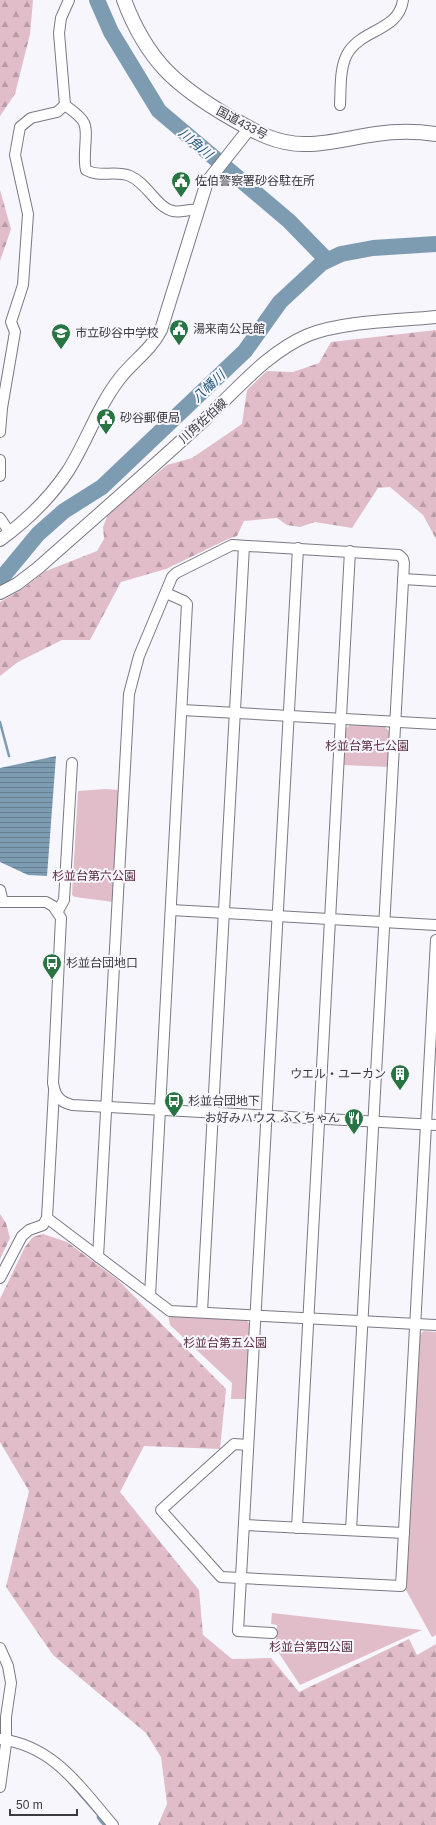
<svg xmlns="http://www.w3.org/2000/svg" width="436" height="1825" font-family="Arial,'Noto Sans JP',sans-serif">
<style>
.forest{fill:url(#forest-firs)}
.park{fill:#e1bdca}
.water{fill:url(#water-rules)}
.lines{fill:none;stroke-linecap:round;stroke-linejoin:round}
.stream{stroke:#7d9cb2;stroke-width:2.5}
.river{stroke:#7d9cb2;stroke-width:16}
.minor-casing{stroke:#7b7884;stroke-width:12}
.major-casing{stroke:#7b7884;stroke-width:14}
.highway-casing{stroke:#7b7884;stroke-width:16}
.minor{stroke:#fff;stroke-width:10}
.major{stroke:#fff;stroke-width:12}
.highway{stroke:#fff;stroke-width:14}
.labels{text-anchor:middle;stroke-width:4;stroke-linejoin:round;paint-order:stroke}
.street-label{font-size:12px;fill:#3b3a3f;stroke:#f7f6fd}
.poi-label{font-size:12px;fill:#3b3a3f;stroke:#f7f6fd;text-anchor:start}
.park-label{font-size:12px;fill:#5d2c41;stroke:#f7f6fd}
.water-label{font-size:13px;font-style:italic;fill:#1f5575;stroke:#f7f6fd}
</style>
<defs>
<pattern id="forest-firs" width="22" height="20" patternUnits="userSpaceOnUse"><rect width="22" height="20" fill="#e1bdca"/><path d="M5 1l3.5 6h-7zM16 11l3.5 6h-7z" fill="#b89ba5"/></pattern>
<pattern id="water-rules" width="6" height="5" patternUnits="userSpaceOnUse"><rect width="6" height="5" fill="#7d9cb2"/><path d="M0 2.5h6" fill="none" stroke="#688092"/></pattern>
</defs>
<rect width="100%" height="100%" fill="#f7f6fd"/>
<g class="forest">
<polygon points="0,0 33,0 30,34 15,94 0,116"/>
<polygon points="0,190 11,229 0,261"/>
<polygon points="436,330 436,539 423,515 390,487 378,488 352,528 315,522 300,527 287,525 277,518 244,521 237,536 228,539 166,569 121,582 90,640 62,640 18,662 0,676 0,602 21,590 46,571 97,551 104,539 103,527 108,514 167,465 192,458 242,424 247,390 267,371 293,372 319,363 331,342"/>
<polygon points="0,1214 6,1223 10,1238 0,1259"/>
<polygon points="43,1234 67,1242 118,1280 226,1389 220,1449 144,1446 120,1492 199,1590 203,1635 232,1659 271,1658 299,1692 409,1639 417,1655 436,1644 436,1825 158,1825 167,1804 161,1757 146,1733 53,1655 6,1587 29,1491 0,1442 0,1299 25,1247 33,1237"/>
</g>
<g class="park">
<polygon points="350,725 385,727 391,733 389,767 343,765 344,730"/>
<polygon points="105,789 119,790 113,902 75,897 72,895 78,791"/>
<polygon points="168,1314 171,1316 246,1320 251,1326 247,1399 231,1399 232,1383 170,1325"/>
<polygon points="424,1331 436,1332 436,1635 432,1637 406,1590 419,1335"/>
<polygon points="272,1613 422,1630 300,1685 271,1641 276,1641 277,1625 271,1624"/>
</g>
<polygon class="water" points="56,756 47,876 28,875 0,862 0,768"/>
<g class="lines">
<g class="stream">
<polyline points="0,722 9,756"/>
<polyline points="70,1783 98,1815 98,1818 104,1825"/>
</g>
<g class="river">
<polyline points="97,0 111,32 159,111 289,221 327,260"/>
<polyline points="0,580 38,534 64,511 102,487 245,351 280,302 322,263 341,254 373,248 436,244"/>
</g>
<defs>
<g id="minor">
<path d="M65,105C71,110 81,116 84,123C89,133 82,156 86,170C99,178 115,170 130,176C147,183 157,208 173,211C180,213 188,209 197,210"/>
<path d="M340,105C341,88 339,66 349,51C364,29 399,30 403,0"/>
<polyline points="0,432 2,408 15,332 11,322 23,285 28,214 15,155 20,127 31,118 57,112 65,105 59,33 61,18 69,0"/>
<polyline points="0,460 0,476"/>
<polyline points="0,518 10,533"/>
<polyline points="403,579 436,581"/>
<polyline points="182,710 436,724"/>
<polyline points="0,890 3,902"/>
<path d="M0,902H46L53,906L61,918L53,1083C55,1096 60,1102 72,1105L436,1125"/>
<polyline points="171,910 436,925"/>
<polyline points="58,911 64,900 72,763"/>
<polyline points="54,1091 47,1218 170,1311 436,1325"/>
<polyline points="98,1257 129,694 139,656 172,577 176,573 232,545 399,555 403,559 404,563 351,1530"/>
<polyline points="0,1278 22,1236 29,1230 43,1225 47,1218"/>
<polyline points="150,1296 187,604 184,601 166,593"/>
<polyline points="202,1312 244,546"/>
<polyline points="248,1445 234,1444 161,1510 221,1577 401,1586 436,940"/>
<polyline points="244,1525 404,1533"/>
<polyline points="297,1528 350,551"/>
<polyline points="272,1633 238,1631 298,548"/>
<polyline points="0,1648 8,1666 11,1683 6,1717 6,1744 0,1787"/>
<path d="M0,1739C54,1746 80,1787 113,1825"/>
</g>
<g id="major">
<path d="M0,540C26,521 50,498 68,471C87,441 98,406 120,378C134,360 150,351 161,330L207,182L249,129"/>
<path d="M0,593L17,584L38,568C93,519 149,471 203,421C236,391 266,353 308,335C343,321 398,321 436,317"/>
</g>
<path id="highway" d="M124,0C147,61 176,86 231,118C255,132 278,145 307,144C330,144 353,137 376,134C396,131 416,131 436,134"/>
</defs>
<use href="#minor" class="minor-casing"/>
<use href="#major" class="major-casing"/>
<use href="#highway" class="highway-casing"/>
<use href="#minor" class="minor"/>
<use href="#major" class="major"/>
<use href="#highway" class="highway"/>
</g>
<defs>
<symbol id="civic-pin" viewBox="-11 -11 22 30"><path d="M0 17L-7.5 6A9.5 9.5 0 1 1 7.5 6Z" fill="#287443" stroke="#f7f6fd"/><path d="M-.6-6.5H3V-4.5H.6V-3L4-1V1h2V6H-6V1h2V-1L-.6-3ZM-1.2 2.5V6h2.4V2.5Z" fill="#fff"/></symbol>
<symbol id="school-pin" viewBox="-11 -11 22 30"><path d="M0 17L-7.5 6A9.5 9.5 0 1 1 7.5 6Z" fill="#287443" stroke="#f7f6fd"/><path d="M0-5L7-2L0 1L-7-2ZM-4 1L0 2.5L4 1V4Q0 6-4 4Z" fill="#fff"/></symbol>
<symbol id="bus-pin" viewBox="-11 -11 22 30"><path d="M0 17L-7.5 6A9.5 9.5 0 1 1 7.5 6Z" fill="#287443" stroke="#f7f6fd"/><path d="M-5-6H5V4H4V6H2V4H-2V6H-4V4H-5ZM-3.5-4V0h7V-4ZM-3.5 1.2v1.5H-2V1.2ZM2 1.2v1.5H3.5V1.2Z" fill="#fff"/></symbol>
<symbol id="building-pin" viewBox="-11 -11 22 30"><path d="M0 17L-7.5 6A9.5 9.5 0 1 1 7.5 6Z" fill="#287443" stroke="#f7f6fd"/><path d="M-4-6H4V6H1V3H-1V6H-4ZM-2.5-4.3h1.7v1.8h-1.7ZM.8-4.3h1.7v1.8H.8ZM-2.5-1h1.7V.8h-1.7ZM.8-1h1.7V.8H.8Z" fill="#fff"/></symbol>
<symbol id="restaurant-pin" viewBox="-11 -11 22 30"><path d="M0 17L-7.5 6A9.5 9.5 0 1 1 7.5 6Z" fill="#287443" stroke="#f7f6fd"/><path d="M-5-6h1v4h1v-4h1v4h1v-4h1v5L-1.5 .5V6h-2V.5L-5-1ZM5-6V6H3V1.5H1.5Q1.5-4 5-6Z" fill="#fff"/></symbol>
</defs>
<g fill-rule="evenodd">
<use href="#civic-pin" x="170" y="170" width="22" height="30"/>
<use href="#civic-pin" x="168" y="318" width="22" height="30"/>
<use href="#school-pin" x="50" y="322" width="22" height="30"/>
<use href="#civic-pin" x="95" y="407" width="22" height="30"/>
<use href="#bus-pin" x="41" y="952" width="22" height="30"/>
<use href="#building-pin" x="389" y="1063" width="22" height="30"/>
<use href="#bus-pin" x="163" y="1090" width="22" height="30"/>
<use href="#restaurant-pin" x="343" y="1107" width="22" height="30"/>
</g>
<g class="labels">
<g class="street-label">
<text transform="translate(242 123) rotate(28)" y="4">国道433号</text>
<text transform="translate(203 421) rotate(-42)" y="4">川角佐伯線</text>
</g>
<g class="poi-label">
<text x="195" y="185">佐伯警察署砂谷駐在所</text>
<text x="193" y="333">湯来南公民館</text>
<text x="75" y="337">市立砂谷中学校</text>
<text x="120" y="422">砂谷郵便局</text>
<text x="66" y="967">杉並台団地口</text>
<text x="386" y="1078" text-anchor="end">ウエル・ユーカン</text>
<text x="188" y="1105">杉並台団地下</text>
<text x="340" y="1122" text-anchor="end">お好みハウス ふくちゃん</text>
</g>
<g class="park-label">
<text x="367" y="750">杉並台第七公園</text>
<text x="94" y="880">杉並台第六公園</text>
<text x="225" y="1347">杉並台第五公園</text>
<text x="311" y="1651">杉並台第四公園</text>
</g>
<g class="water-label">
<text transform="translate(196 143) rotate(40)" y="5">川角川</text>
<text transform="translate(208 386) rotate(-43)" y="5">八幡川</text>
</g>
</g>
<path d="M10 1809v6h67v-6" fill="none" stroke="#3b3a3f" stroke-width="2"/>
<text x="16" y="1809" font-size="12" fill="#3b3a3f" stroke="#f7f6fd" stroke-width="3" paint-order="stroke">50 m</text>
</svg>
